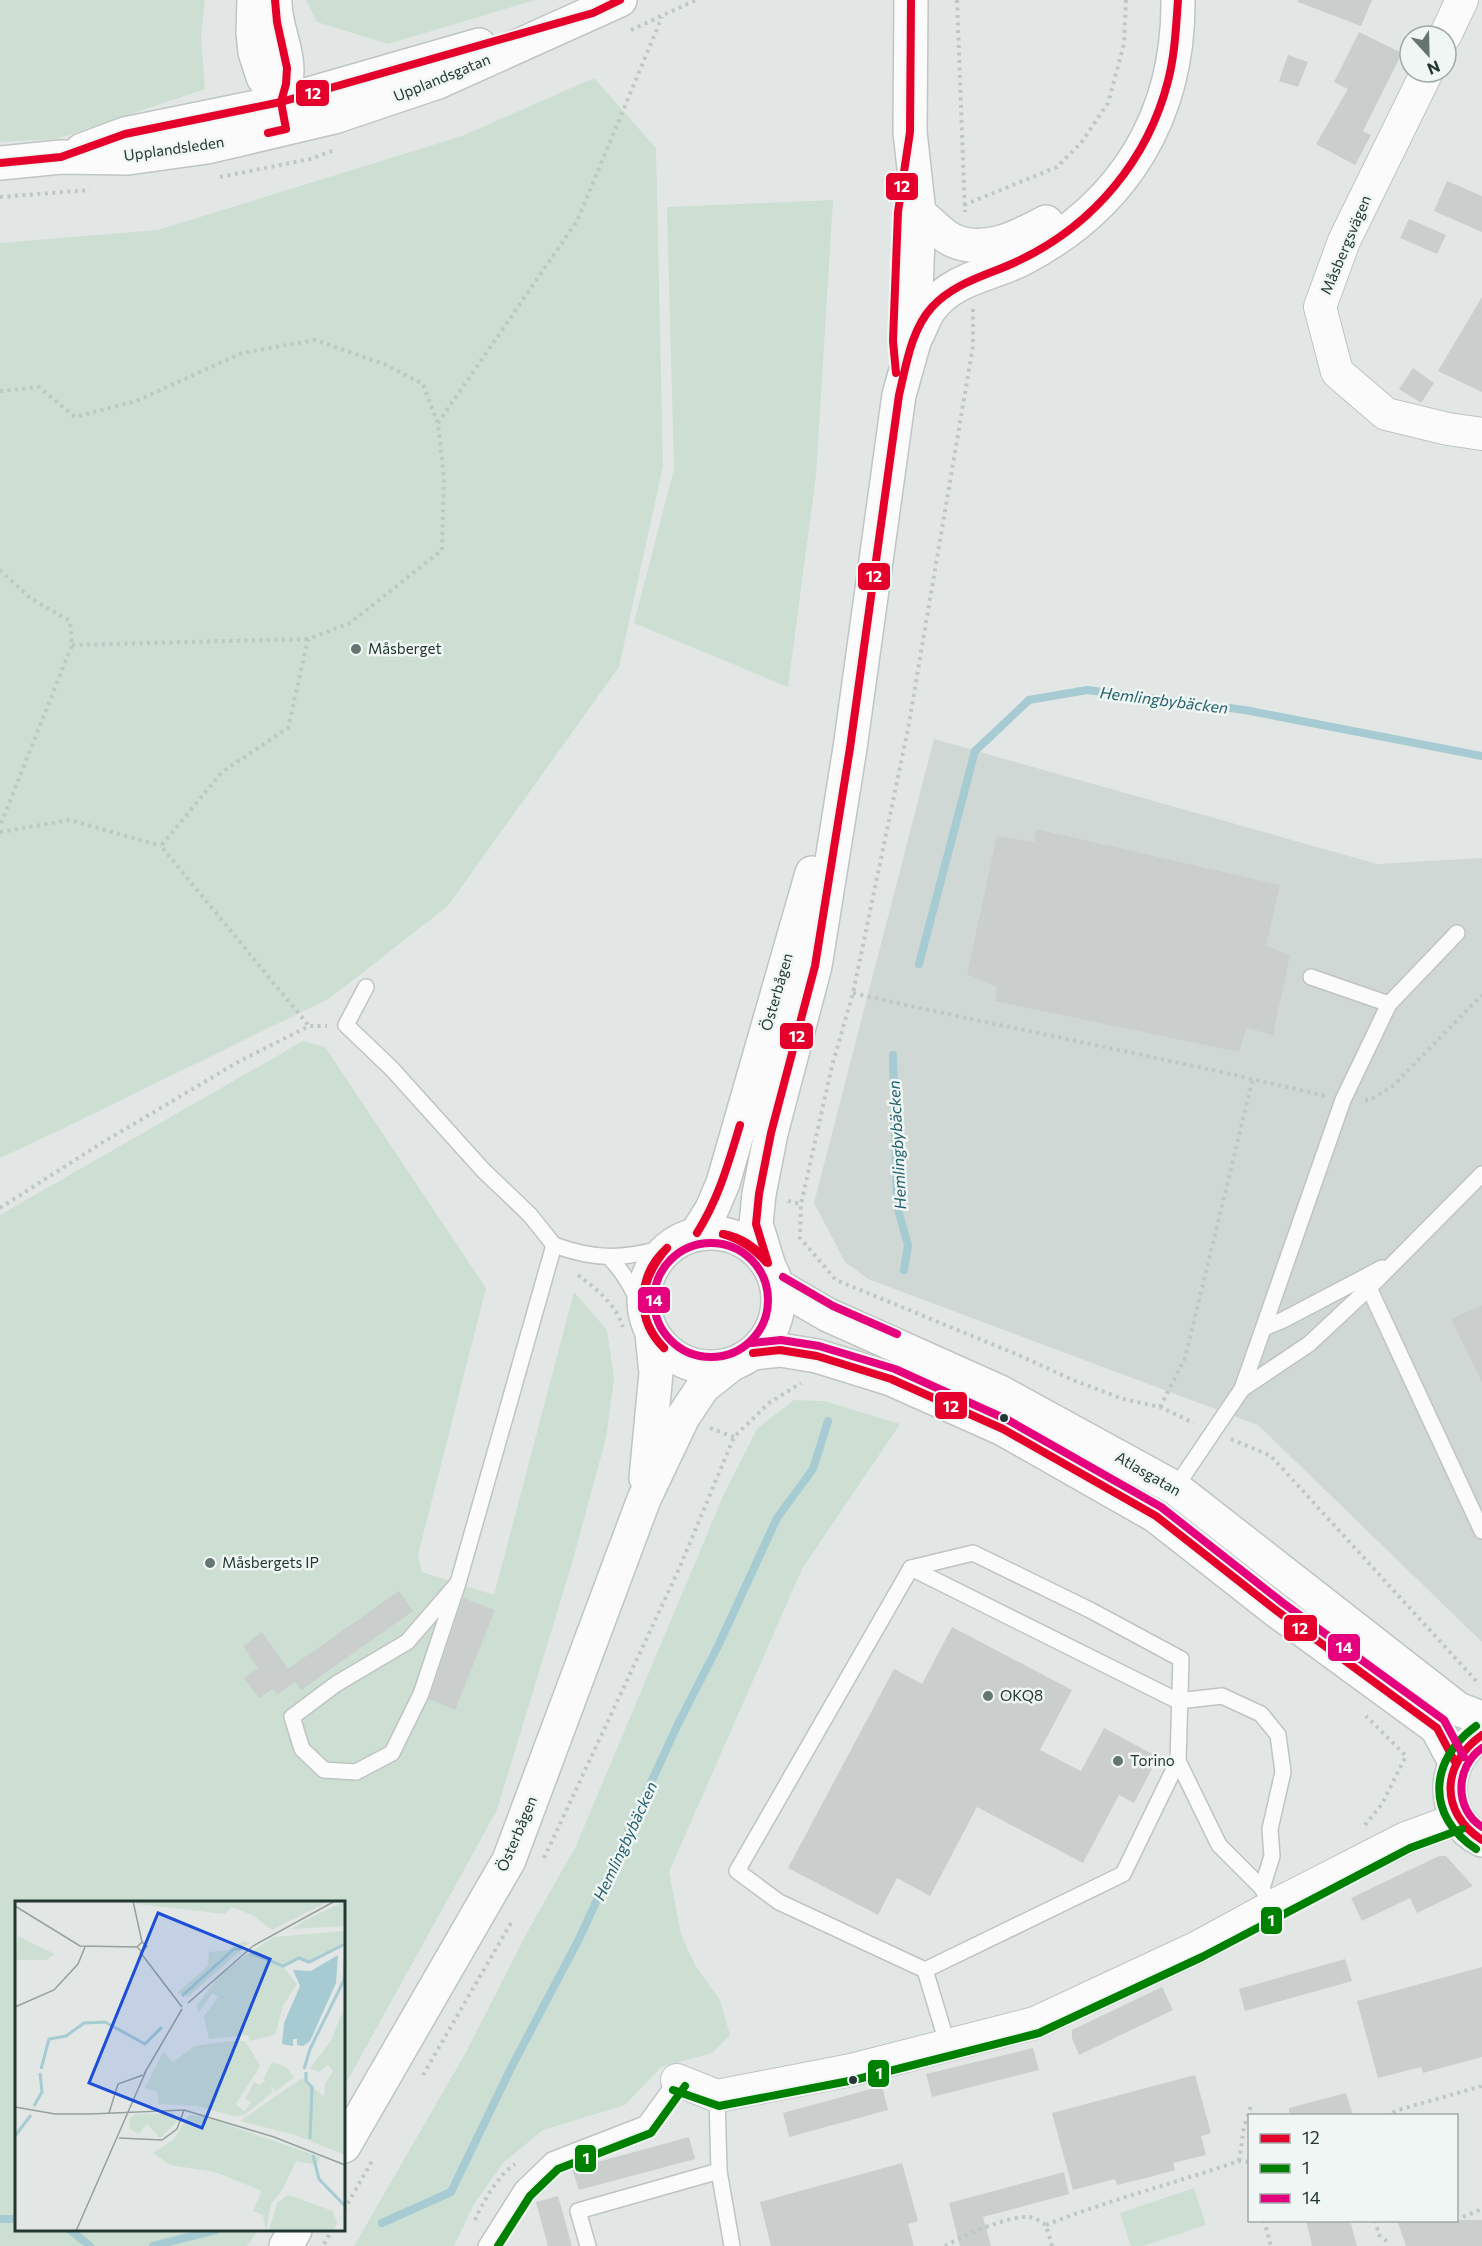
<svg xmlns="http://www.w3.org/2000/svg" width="1482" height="2246" font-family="Commissioner,sans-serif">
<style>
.built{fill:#d0d8d5}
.green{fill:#ccdfd2}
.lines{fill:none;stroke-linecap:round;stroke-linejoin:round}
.stream{stroke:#a6cbd2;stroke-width:8}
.building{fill:#cacecc}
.lane-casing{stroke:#bfc4c2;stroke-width:18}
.street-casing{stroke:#bfc4c2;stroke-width:34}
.secondary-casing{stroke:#bec5c2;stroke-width:36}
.path{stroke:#bfc7c5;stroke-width:4;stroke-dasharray:3 4.5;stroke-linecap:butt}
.lane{stroke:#fbfbfb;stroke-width:15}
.street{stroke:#fbfbfb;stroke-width:32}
.secondary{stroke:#fbfbfb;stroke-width:33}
.bus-1-casing{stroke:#f0f6f3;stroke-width:12}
.bus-2-casing{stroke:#f0f6f3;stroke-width:12}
.bus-3-casing{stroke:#f0f6f3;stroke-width:12}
.bus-1{stroke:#e4002b;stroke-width:8}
.bus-2{stroke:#008000;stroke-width:8}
.bus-3{stroke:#e5007d;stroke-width:8}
.poi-dot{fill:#657571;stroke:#f0f6f3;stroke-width:2}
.bus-dot{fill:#223833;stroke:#f0f6f3;stroke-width:2}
.labels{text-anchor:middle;stroke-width:5;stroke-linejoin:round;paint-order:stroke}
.street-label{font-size:15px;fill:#223833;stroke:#f0f6f3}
.poi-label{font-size:15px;fill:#223833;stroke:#f0f6f3;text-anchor:start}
.water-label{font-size:16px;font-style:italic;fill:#22606e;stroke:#f0f6f3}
.inset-river{fill:none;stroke:#a6cbd2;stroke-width:3}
.inset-road{fill:none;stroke:#95a19e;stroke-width:1.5}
.view{fill:#1d4ed8;fill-opacity:0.15;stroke:#1d4ed8;stroke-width:3}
.inset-edge{fill:none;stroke:#223833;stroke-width:3}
.line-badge{stroke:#f0f6f3;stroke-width:2}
.badge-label{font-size:16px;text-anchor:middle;font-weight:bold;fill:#fff}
</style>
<rect width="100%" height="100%" fill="#e2e7e5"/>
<polygon class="built" points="934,739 1377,864 1482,858 1482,1642 1258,1425 868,1279 845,1262 814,1203"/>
<g class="green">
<polygon points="0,0 205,0 201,38 205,89 57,139 0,142"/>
<polygon points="306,0 535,0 388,44 317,22"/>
<polygon points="594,78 656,148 663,466 619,667 448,906 330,998 62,1129 0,1158 0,243 158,230 462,136"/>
<polygon points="833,200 816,475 788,687 634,623 674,469 667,207"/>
<polygon points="303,1041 325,1047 486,1288 418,1555 422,1572 494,1595 574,1292 607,1330 614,1378 606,1438 572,1563 497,1810 344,2087 344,1902 16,1902 16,2230 258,2230 247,2246 0,2246 0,1215"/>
<polygon points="794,1400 824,1401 900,1424 802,1569 669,1872 681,1934 696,1967 720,2000 730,2035 712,2053 661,2067 625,2105 543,2130 504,2162 474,2204 454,2246 354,2246 465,2054 530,1927 576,1846 724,1494 757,1429"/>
<polygon points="1194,2188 1206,2225 1143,2246 1131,2246 1120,2213"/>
</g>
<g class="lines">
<g class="stream">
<polyline points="919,964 975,751 1029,700 1087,690 1245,710 1482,756"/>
<polyline points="893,1055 897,1206 908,1245 904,1270"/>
<polyline points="0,2219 16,2219"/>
<polyline points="382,2223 451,2192 512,2066 579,1939 678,1724 719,1644 777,1518 813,1469 828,1421"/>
<polyline points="70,2230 90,2246"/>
<polyline points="153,2246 216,2230"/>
</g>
</g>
<g class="building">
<polygon points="1298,0 1372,0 1361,26 1298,2"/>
<polygon points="1359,32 1402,53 1363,131 1371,135 1355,165 1316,144 1348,89 1334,82"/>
<polygon points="1288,55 1308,62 1298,87 1279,81"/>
<polygon points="1447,181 1482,196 1482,232 1434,211"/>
<polygon points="1409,219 1446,235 1437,254 1400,238"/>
<polygon points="1482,297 1482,392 1438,371"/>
<polygon points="1413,368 1434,383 1421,403 1399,389"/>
<polygon points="1036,829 1280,885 1266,946 1290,955 1273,1035 1246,1028 1239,1052 995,1001 997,987 967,974 997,836 1034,842"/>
<polygon points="1482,1305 1482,1382 1451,1319"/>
<polygon points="399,1591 413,1611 301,1690 295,1682 277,1695 273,1689 259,1698 244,1678 258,1668 243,1646 262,1632 288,1669"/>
<polygon points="463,1598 495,1610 455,1710 429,1699"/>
<polygon points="952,1627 1072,1690 1040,1750 1081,1771 1104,1728 1158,1757 1134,1803 1119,1795 1083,1863 977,1807 930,1896 897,1878 878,1915 788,1868 894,1669 922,1684"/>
<polygon points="1439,1856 1446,1856 1473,1886 1417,1913 1410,1898 1362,1921 1351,1898"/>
<polygon points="1345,1959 1352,1981 1245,2011 1239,1989"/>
<polygon points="1482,1967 1482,2057 1423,2073 1421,2067 1378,2078 1357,2001"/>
<polygon points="1162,1987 1173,2010 1079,2055 1072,2038 1072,2030"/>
<polygon points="1033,2048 1039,2070 932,2097 926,2074"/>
<polygon points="1195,2075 1211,2133 1201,2136 1206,2155 1173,2163 1175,2170 1150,2177 1117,2185 1115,2179 1073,2190 1052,2113"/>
<polygon points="882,2086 888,2110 789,2137 783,2113"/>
<polygon points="1346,2093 1353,2115 1289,2115 1289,2108"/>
<polygon points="689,2137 695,2159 579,2190 572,2169"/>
<polygon points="902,2163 918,2221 908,2224 914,2246 771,2246 760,2202"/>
<polygon points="1064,2172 1069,2194 983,2217 991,2246 960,2246 949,2203"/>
<polygon points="558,2196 572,2246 548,2246 536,2202"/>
<polygon points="1306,2220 1350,2220 1357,2246 1312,2246"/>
<polygon points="1397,2220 1482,2220 1482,2246 1406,2246"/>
</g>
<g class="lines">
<defs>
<g id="lane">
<polyline points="1311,977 1389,1004"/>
<polyline points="366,987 346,1025 392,1069 483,1170 530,1215 554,1245"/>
<path d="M610,1258C626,1275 635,1293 644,1314"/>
<polyline points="1369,1288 1482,1531"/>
<polyline points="1264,1328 1283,1320 1382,1268"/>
<polyline points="1242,1389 1309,1344 1369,1288 1482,1174"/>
<polyline points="1173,1491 1242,1389 1343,1100 1389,1004 1457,933"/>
<polyline points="911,1568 973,1553 1090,1610 1181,1659 1178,1761 1219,1845 1262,1888 1266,1896"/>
<path d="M458,1583L407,1642L336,1684L292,1717L302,1749L324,1770L356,1772L392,1753L421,1694L458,1583L554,1245C598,1261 623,1259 668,1247"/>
<polyline points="1178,1761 1123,1874 925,1970 779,1902 737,1871 911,1568 1178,1701 1222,1696 1261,1714 1278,1735 1283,1772 1270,1829 1272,1856 1262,1888"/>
<polyline points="925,1970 948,2046"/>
<polyline points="717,2096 719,2171 732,2246"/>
<polyline points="486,2246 522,2189 552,2160 645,2124 677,2080"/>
<polyline points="588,2246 578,2211 719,2171"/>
</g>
<g id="street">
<polyline points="1445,36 1462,0"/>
<polyline points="1427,72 1344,241 1320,307 1337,372 1386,414 1448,429 1482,434"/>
<polyline points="677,2080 717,2096 851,2070 1035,2023 1198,1947 1273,1906 1406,1838 1458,1819"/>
</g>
<g id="secondary">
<polyline points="254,0 253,33 255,52 263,77 281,102 284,120"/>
<path d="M275,0C274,24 287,46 287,70C287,81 284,91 281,102"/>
<polyline points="82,150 125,134 281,102 479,45"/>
<polyline points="0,163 61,157 128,158 207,147 334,117 438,82 620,0"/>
<path d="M919,213C929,221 940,234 952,240C984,255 1018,237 1046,222"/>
<path d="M916,337C921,328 924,317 930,309C952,278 991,275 1022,259C1124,206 1179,116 1178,0"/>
<circle cx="711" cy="1300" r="67"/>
<polyline points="697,1233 712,1209 723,1183 812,873"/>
<polyline points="768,1263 756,1224 759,1194 771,1133 815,966 850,748 899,395 914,342 919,213 910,132 911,0"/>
<polyline points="778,1286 828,1315 1000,1392 1175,1488 1458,1709 1482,1718"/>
<polyline points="753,1353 780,1350 817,1356 891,1379 1003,1429 1156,1516 1277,1611 1437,1728 1455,1762"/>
<polyline points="646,1478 656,1373 652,1334"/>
<path d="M1482,1735C1441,1756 1438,1820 1482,1840"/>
<polyline points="344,2146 509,1860 644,1499 683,1417 703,1387 732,1364"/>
<polyline points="286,2246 295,2230"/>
</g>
</defs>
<use href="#lane" class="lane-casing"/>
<use href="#street" class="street-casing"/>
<use href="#secondary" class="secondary-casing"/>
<g class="path">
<polyline points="957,0 965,212"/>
<polyline points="631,30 696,0"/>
<polyline points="220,177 310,159 335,150"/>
<polyline points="0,197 90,190"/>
<polyline points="964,205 1057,167 1081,143 1108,103 1124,44 1126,0"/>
<polyline points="973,309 973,346 908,729 853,993 832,1066 801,1204 800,1238 836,1280 1016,1354 1073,1380 1123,1399 1160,1407 1194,1423"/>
<polyline points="0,391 39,387 75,417 136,401 242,353 315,340 384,364 423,384 438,424 444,478 442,550 350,623 308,639 288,728 222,772 161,846 309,1026"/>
<polyline points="438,423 577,221 662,17"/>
<polyline points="0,570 30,598 70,621 72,645 0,826"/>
<polyline points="72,645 308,639"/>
<polyline points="0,832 70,820 161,846"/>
<path d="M853,993C1010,1029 1168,1058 1325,1096"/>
<polyline points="1365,1100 1370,1100 1393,1086 1482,995"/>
<polyline points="788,1201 801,1204"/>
<polyline points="0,1208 100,1144 238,1062 309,1026 327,1026"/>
<path d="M578,1275C597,1289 615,1304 623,1327"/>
<polyline points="1160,1407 1185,1358 1253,1078"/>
<polyline points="710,1428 734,1437"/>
<polyline points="1231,1439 1271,1456 1479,1684"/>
<polyline points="1365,1825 1382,1804 1406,1756 1366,1716"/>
<polyline points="544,1858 679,1569 734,1437 769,1403 801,1383"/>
<polyline points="423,2075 511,1923"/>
<polyline points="1386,2116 1398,2110 1482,2086"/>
<polyline points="1239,2161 1244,2127 1252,2103"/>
<polyline points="344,2210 372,2161"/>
<polyline points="1463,2217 1482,2209"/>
<path d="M475,2220C484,2200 497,2177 515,2164"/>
<polyline points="1264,2220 1271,2246"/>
<polyline points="1375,2220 1379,2235 1389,2243"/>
<path d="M1046,2225C1109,2200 1175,2183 1239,2161L1249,2162L1250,2164"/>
<polyline points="324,2244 332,2230"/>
<path d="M945,2246C961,2236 1011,2215 1029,2217C1034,2217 1041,2222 1046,2225L1052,2246"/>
</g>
<use href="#lane" class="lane"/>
<use href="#street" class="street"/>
<use href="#secondary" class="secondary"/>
<defs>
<g id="bus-1">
<polyline points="268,133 286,129 281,102 286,84 287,68 277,22 275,0"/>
<polyline points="0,163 61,157 125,134 281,102 593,13 620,0"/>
<polyline points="896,373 893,341 898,212 910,132 911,0"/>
<path d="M697,1233C719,1198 728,1164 740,1125"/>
<path d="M723,1234C740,1237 757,1247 766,1262"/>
<path d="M723,1234C741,1240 753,1248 766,1262"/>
<path d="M768,1263L756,1224L759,1194L771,1133L815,966L850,748L899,395C906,366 911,330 932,307C956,281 990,275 1020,260C1093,225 1148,160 1168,81C1175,54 1176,27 1178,0"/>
<path d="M664,1348C635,1320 637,1275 667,1248"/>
<path d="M664,1348C633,1315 640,1280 667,1248"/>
<polyline points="753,1353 780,1350 817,1356 891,1379 1003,1429 1156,1516 1277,1611 1437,1728 1455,1762"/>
<path d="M1482,1735C1441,1764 1439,1812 1482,1840"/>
</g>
<g id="bus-2">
<path d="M1476,1726C1428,1761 1426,1816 1476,1849"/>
<polyline points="673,2090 719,2106 854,2080 1039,2033 1202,1957 1410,1848 1462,1829"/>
<polyline points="498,2246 530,2196 558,2169 651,2133 685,2086"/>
</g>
<g id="bus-3">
<circle cx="711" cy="1300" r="57"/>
<polyline points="783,1277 833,1306 897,1334"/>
<polyline points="752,1343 781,1340 819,1346 895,1369 1008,1420 1161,1507 1283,1603 1444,1720 1464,1757"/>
<path d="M1482,1748C1455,1767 1454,1809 1482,1827"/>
</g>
</defs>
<use href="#bus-1" class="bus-1-casing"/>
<use href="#bus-2" class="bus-2-casing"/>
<use href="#bus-3" class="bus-3-casing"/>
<use href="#bus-1" class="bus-1"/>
<use href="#bus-2" class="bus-2"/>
<use href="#bus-3" class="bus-3"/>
</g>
<g class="poi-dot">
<circle cx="356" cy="649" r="6"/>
<circle cx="210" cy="1563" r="6"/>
<circle cx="988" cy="1696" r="6"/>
<circle cx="1118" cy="1761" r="6"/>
</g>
<g class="bus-dot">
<circle cx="1004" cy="1418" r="5"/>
<circle cx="853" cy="2080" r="5"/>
</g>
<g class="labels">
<g class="street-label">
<text transform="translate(442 78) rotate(-22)" y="5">Upplandsgatan</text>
<text transform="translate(174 149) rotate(-8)" y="5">Upplandsleden</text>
<text transform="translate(1346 245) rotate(-67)" y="5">Måsbergsvägen</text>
<text transform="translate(777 992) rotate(-74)" y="5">Österbågen</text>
<text transform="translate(1148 1474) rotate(30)" y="5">Atlasgatan</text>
<text transform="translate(517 1834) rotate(-67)" y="5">Österbågen</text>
</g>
<g class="poi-label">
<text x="368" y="654">Måsberget</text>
<text x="222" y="1568">Måsbergets IP</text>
<text x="1000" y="1701">OKQ8</text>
<text x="1130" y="1766">Torino</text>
</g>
<g class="water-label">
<text transform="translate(1164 700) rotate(7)" y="6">Hemlingbybäcken</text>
<text transform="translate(897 1145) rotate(-93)" y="6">Hemlingbybäcken</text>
<text transform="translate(625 1841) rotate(-65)" y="6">Hemlingbybäcken</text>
</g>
</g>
<g transform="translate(15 1901)">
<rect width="330" height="330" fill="#e2e7e5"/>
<path d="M121,0H314L257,29L237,14L217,6L210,13L122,3ZM330,0V25L277,28L289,20ZM330,30V44L296,62L283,59L269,67L282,83L268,105L260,134L235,140L233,134L194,138L189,115L203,96L198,92L183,112L182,104L204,75L231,54L259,36ZM3,35L40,53L31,59H0ZM228,40L234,42L173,96L162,92L193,65L194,51L214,49ZM330,106V254L280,234L225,220L287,177L309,196L310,183L318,170L313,164L304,171L295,167L315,141ZM216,140H230L245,165L221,203L226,208L230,210L236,201L230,198L239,181L245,184L237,199L247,181L251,182L248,178L257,161L271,166L279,176L261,190L256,186L257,192L229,214L219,215L182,205L144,203L143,191L130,187L148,151L158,161L180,145ZM159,212L164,219L145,237L132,223L124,233L115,228L114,218L120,213ZM174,214L187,215L305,256L302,264L281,260L268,288L256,303L251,330L248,314L238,310L247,290L200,271L155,264L138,252L159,238ZM273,294L318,310L322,322L318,330H254L262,302Z" fill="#ccdfd2"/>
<path d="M323,54L321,82L295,140L288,145L282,144V138H278V145L267,143L269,122L285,85L278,69L296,70Z" fill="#a6cbd2"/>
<path class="inset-river" d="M236,52L268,65L284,57L294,61L330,43M167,95L219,48H226M26,168L34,138L51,135L69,122L90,121L130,143L147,126M289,168L295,148L329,79L330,58M291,171V180L297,186L295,238M19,205L27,191L25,172M0,235L16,214M298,254L304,278L330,305"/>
<path class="inset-road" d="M118,0L127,41L132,45L127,51L122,46L127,41M0,5L65,45L122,46M125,51L167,106M173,102L238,45L320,0M0,106L39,89L63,63L70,46M129,173L167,108M0,206L40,213H77M169,209L259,236L330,264M94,212L103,183L128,174M75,213L169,209L162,228L147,239L104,237M61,330L131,170"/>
<path class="view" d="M143,12L255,58L187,227L74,182Z"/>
<rect width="330" height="330" class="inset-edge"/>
</g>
<g class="line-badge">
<rect x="295" y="79" width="35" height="28" rx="6" fill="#e4002b"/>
<rect x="885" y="172" width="34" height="29" rx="6" fill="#e4002b"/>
<rect x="857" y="562" width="34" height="29" rx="6" fill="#e4002b"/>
<rect x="779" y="1022" width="35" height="28" rx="6" fill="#e4002b"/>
<rect x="637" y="1286" width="34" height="28" rx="6" fill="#e5007d"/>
<rect x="934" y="1391" width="34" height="29" rx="6" fill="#e4002b"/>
<rect x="1283" y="1614" width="35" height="28" rx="6" fill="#e4002b"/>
<rect x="1327" y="1633" width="34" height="29" rx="6" fill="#e5007d"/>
<rect x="1260" y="1906" width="23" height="29" rx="6" fill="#008000"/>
<rect x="867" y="2059" width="23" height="29" rx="6" fill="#008000"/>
<rect x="574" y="2144" width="23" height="29" rx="6" fill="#008000"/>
</g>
<g class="badge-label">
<text x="313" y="99">12</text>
<text x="902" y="192">12</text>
<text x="874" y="582">12</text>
<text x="797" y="1042">12</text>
<text x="654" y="1306">14</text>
<text x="951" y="1412">12</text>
<text x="1300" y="1634">12</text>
<text x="1344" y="1653">14</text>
<text x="1271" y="1926">1</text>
<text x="879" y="2079">1</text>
<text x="586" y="2164">1</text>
</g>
<rect x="1248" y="2114" width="210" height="108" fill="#f0f6f3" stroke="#9eaaa6" stroke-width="1.5"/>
<rect x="1260" y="2134" width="30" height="9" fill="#e4002b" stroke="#9eaaa6" stroke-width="1.5"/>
<text x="1302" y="2144" font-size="18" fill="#223833">12</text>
<rect x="1260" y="2164" width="30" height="9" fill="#008000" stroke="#9eaaa6" stroke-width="1.5"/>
<text x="1302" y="2174" font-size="18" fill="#223833">1</text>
<rect x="1260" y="2194" width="30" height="9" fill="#e5007d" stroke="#9eaaa6" stroke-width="1.5"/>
<text x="1302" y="2204" font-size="18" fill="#223833">14</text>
<g transform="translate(1428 54) rotate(158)"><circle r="28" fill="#f0f6f3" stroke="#9eaaa6" stroke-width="1.5"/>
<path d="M0-4.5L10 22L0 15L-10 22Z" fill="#657571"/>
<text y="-9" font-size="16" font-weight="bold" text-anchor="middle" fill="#223833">N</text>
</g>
</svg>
